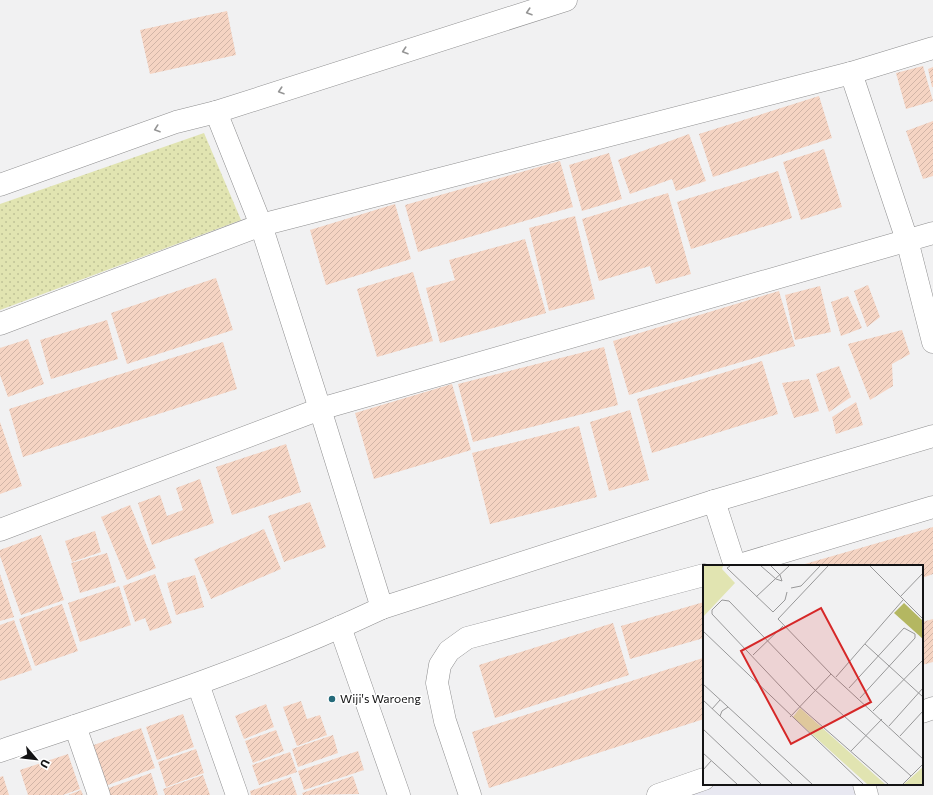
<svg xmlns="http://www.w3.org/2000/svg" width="933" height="795" font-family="Commissioner,sans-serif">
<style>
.built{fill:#e8e8f1}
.grass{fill:url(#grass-dots)}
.building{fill:url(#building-hatch)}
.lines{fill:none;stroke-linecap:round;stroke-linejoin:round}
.minor-casing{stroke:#8f8f90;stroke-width:23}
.minor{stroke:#fff;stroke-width:22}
.oneway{stroke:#959595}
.poi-dot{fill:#256a7a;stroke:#fff;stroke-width:1.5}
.labels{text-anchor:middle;stroke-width:3;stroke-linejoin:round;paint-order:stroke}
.poi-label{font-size:12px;fill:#131314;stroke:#fff;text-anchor:start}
.inset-road{fill:none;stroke:#989899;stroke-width:1}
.view{fill:#d62828;fill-opacity:0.15;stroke:#d62828;stroke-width:2}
.inset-edge{fill:none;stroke:#131314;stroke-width:2}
</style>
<defs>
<pattern id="grass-dots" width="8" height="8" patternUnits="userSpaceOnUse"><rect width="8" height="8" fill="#e1e4b1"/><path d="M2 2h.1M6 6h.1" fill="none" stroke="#c0c397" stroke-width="1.8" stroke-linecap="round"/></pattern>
<pattern id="building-hatch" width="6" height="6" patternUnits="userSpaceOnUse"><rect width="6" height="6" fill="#f5d4c3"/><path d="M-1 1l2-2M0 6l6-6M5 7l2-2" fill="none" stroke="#d1b5a7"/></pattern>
</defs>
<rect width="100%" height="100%" fill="#f1f1f2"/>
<polygon class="built" points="704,784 861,784 864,795 667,795"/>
<polygon class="grass" points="204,133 241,220 0,310 0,204"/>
<g class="building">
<polygon points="227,11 236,55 150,74 140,30"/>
<polygon points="923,66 933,101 906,109 896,73"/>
<polygon points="933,67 933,87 932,87 928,69"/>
<polygon points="819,96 832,138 713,177 699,134"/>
<polygon points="933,121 933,176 923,179 906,131"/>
<polygon points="689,134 706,181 676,191 672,179 630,194 618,160"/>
<polygon points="824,149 842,207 801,220 783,162"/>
<polygon points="609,153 622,199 582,211 569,165"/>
<polygon points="560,161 573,207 418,252 405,205"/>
<polygon points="778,171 792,218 691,249 677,202"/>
<polygon points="668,193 691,274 656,284 650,266 599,281 582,219"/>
<polygon points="395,204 411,259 326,285 310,230"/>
<polygon points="575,216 595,299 549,311 529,228"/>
<polygon points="525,239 546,313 440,343 426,288 455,280 449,260"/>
<polygon points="413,272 433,341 377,357 357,289"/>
<polygon points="216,278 233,330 127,364 111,313"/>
<polygon points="868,285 880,317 867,327 854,291"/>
<polygon points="820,286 831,332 795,340 785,295"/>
<polygon points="779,291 795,346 629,395 613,341"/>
<polygon points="848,296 862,328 841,336 831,302"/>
<polygon points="107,320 118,359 51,379 40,340"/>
<polygon points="902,330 910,354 892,364 893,386 870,400 848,344"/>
<polygon points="28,339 44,384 8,397 0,375 0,348"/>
<polygon points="223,342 237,389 23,457 9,409"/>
<polygon points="604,347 618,405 473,442 458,384"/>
<polygon points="762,361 778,414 652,453 637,399"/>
<polygon points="839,366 851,397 829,412 816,374"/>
<polygon points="809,379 819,411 794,418 782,383"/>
<polygon points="452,384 471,450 374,479 355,413"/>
<polygon points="856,402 863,425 836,434 832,417"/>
<polygon points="630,410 649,480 609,491 590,422"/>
<polygon points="0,422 22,486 0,494"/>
<polygon points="579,426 597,497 490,524 472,453"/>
<polygon points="286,444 301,492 232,515 216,467"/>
<polygon points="200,479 214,523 152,545 138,503 160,495 167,516 183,510 176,488"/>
<polygon points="310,502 326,547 284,562 268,516"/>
<polygon points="130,505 156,568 127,580 101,517"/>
<polygon points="933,527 933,574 922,578 922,566 798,566"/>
<polygon points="264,529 281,569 211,599 194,559"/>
<polygon points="95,531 101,552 72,562 65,541"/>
<polygon points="41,535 64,600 21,615 0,556 0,550"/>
<polygon points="107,553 116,582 80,593 71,563"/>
<polygon points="0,574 14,617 0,621"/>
<polygon points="155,574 172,623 150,631 145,618 135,622 123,586"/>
<polygon points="195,575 204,607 176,615 167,583"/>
<polygon points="119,586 131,625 80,642 68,603"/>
<polygon points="704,602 704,638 630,659 621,626"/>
<polygon points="62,604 78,651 35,666 19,619"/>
<polygon points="933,619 933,662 922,665 922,622"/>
<polygon points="14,620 32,670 0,681 0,625"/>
<polygon points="613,623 629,675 495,718 479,665"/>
<polygon points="703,658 704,719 489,788 472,732"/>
<polygon points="301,701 307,719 320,715 327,735 297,746 283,707"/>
<polygon points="266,704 274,727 244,739 235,716"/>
<polygon points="183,714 194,747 157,760 146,727"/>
<polygon points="141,728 155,768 105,786 91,746"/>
<polygon points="276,730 284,751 253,763 245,741"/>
<polygon points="333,735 338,753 298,767 292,749"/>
<polygon points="196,749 204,773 166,787 158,762"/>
<polygon points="358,751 364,770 304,790 298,771"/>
<polygon points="290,752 297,772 259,785 252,765"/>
<polygon points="68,754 80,789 63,795 28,795 20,770"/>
<polygon points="151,773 158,795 108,795 106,789"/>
<polygon points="203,775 210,795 165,795 163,789"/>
<polygon points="3,776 9,795 0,795 0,777"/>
<polygon points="353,776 359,794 303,795 302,793"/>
<polygon points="291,777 297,795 251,795 250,791"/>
<polygon points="81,790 83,795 68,795"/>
</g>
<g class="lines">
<defs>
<g id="minor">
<polyline points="851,73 907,240 933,342"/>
<polyline points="216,112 261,225 320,409 382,608"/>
<polyline points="0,185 176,122 216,112 566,0"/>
<polyline points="0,324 261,225 851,73 933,48"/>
<polyline points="714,501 735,566"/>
<polyline points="0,530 320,409 933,233"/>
<polyline points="736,566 933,507"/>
<polyline points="340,627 399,795"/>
<polyline points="198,684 237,795"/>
<polyline points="922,712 933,708"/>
<polyline points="75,726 99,795"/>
<path d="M0,751C129,708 259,666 382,608L714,501L933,436"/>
<polyline points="864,784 867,795"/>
<polyline points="470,795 445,721 437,683 440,665 449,651 467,638 704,575"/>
<polyline points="658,795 704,779"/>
</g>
</defs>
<use href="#minor" class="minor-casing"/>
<use href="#minor" class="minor"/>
</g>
<defs><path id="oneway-chevron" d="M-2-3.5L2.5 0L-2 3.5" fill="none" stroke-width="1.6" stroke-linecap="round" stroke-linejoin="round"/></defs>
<g class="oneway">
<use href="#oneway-chevron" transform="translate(529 12) rotate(162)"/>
<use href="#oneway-chevron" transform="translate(405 51) rotate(162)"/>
<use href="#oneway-chevron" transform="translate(281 91) rotate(162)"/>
<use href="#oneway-chevron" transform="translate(157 129) rotate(161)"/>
</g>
<circle class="poi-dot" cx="332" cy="699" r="4"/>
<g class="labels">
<g class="poi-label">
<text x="340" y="703">Wiji's Waroeng</text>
</g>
</g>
<g transform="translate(703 565)">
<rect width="220" height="220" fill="#f1f1f2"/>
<path d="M0,1H20L19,4L32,18L0,52ZM97,143L182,219H164L90,152ZM220,202V219H201Z" fill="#e1e4b1"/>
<path d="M201,38L220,56V74L191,48Z" fill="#b4b761"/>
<path class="inset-road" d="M27,1L24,3L26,5L70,47L82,35L84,27M58,1L73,14L79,16L77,10L68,1M125,1L75,54L128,109L220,194M167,1L220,54M88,23L98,21L117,1M53,32L86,1M197,32L220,8M0,66L160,219M162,79L220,132M50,90L80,61M133,112L200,35M0,119L109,219M146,123L201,63L212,69V73L157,133M0,135L89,219M9,144L17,135M170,146L220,95M17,151L19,146L25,142M87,152L128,109M186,161L220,123M0,164L58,219M197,171L220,146M148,186L179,154M0,188L34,219M0,205L8,196M185,219L96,141L9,49V45L19,35L26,36L112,125L208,211M200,219L220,199"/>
<path class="view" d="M118,43L168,137L88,179L38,86Z"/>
<rect width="220" height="220" class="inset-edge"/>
</g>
<g transform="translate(36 759) rotate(118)" stroke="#ffffff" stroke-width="3" paint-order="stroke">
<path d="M0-3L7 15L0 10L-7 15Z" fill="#131314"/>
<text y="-6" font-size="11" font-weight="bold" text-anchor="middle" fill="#131314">U</text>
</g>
</svg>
